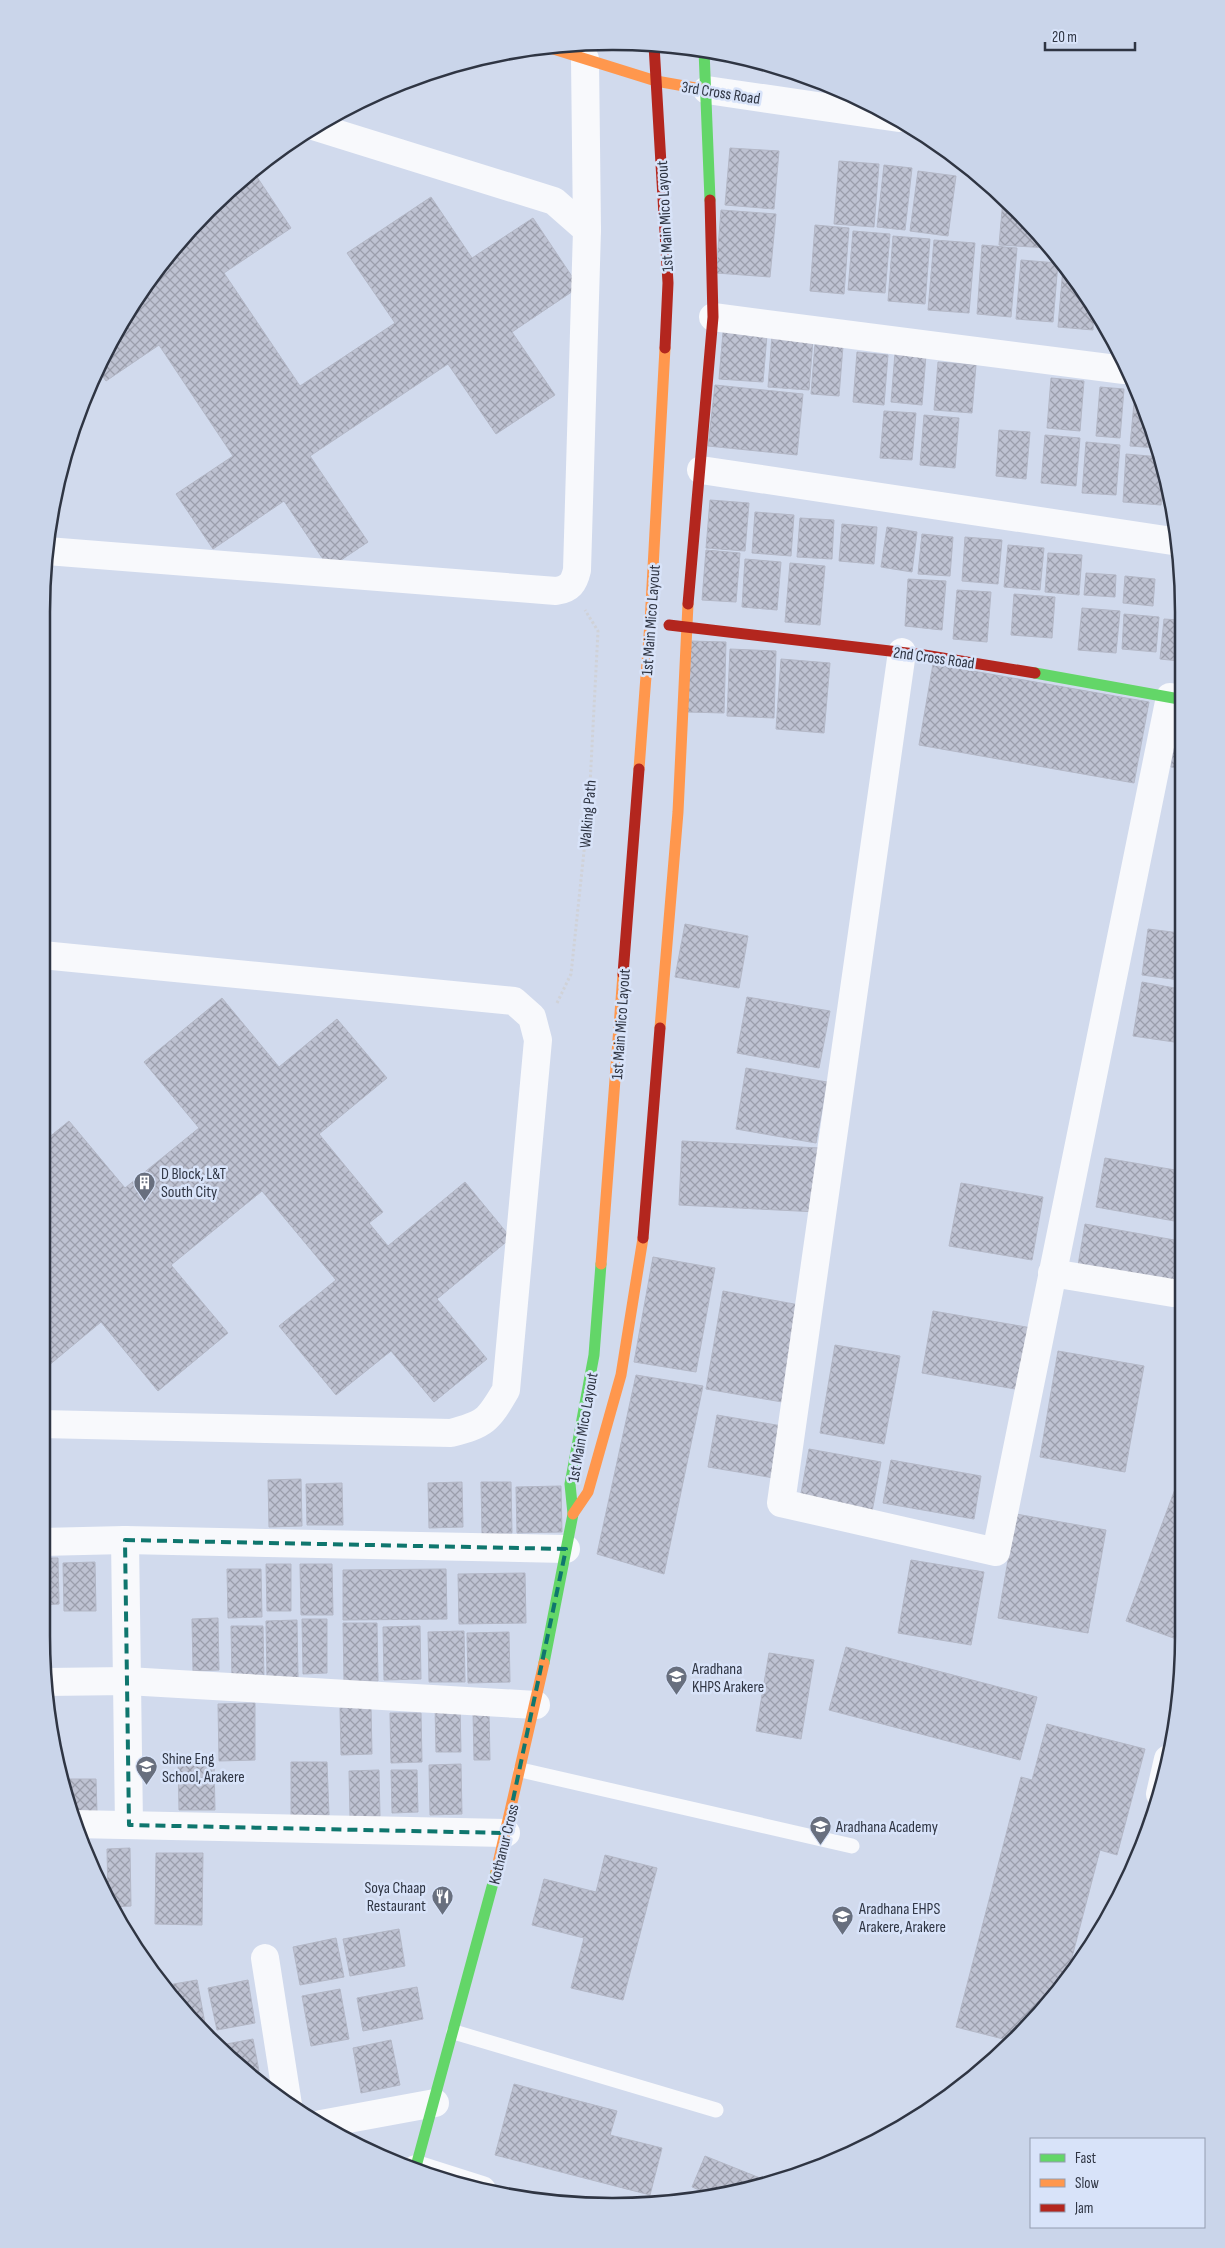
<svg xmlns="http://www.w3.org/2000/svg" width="1225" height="2248" font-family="'Sofia Sans Condensed',sans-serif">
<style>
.building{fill:url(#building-cross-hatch);stroke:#b3b7c6}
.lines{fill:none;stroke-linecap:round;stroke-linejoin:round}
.path{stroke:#d0d2d8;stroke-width:3;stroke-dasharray:2.5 2.5;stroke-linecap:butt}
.lane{stroke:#f8f9fc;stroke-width:15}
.street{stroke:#f8f9fc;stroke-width:28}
.fast{stroke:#63d668;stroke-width:11}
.slow{stroke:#ff974d;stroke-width:11}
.jam{stroke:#b3261e;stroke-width:11}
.marked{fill:none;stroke:#0f766e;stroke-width:4;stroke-dasharray:10 6;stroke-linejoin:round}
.labels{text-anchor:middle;stroke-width:5;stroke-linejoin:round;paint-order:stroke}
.street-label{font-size:16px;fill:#2f3543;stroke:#d8e3f9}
.poi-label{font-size:16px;fill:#2f3543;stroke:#d8e3f9;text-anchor:start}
.rim{fill:none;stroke:#2f3543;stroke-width:2.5}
</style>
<defs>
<pattern id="building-cross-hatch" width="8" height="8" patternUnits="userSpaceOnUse" patternTransform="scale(1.25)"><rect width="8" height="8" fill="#bec2d2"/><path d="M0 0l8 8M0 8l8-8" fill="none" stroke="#9b9eac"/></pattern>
</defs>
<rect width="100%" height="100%" fill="#d1daed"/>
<g class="building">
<polygon points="730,148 779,151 774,209 725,205"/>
<polygon points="839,161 879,164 874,227 834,224"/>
<polygon points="884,165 912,168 905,230 877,227"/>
<polygon points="253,171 291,228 224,273 300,386 395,323 347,253 431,197 472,258 533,218 579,287 512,332 555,395 496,434 448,364 310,456 368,542 329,568 284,501 213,549 176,494 233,456 159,345 106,381 99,371 118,327 183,236"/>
<polygon points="918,171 956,176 948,236 910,231"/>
<polygon points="1003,199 1016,208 1049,248 999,245"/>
<polygon points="721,210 776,214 770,277 716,273"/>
<polygon points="815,225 849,228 844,294 810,291"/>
<polygon points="853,231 890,234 885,293 848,290"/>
<polygon points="893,236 930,239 925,304 888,301"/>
<polygon points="934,240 975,243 969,313 928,310"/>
<polygon points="982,245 1017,248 1011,317 977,314"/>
<polygon points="1021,260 1058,263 1053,322 1016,319"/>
<polygon points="1063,267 1088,295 1094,309 1093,330 1058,327"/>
<polygon points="723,332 767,335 763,382 719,379"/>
<polygon points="772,336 813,339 809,390 768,387"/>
<polygon points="815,344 843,346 839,396 811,394"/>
<polygon points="857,352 888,355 884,405 853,402"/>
<polygon points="895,353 926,355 922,405 891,402"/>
<polygon points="938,362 976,365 972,413 934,410"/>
<polygon points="1051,378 1084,381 1080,431 1047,428"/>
<polygon points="715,385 803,394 797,455 708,446"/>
<polygon points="1100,387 1124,389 1120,438 1096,436"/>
<polygon points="1135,392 1153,429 1158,448 1130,446"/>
<polygon points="884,411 916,413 912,460 880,458"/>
<polygon points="924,415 959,418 955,468 920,465"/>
<polygon points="999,430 1030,432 1026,479 996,476"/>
<polygon points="1045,435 1080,438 1076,486 1041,483"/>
<polygon points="1086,442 1120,445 1116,495 1082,493"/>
<polygon points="1126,454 1160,457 1164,475 1161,505 1123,502"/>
<polygon points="710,500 749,503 745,551 706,548"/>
<polygon points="755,512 794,515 791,556 752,553"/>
<polygon points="800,518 834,520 832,559 797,557"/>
<polygon points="842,524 877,527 874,564 839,561"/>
<polygon points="887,527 917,532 912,572 881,567"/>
<polygon points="922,534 953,537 950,576 918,574"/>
<polygon points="965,537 1002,540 998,584 962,581"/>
<polygon points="1008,545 1044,548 1040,590 1004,587"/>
<polygon points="706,550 740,553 736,602 702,600"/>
<polygon points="1048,553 1082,555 1079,595 1045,592"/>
<polygon points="745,559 781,562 777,610 742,607"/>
<polygon points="790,563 825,566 820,625 785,622"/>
<polygon points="1086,573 1116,575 1115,597 1084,595"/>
<polygon points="1125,576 1155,579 1153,606 1123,603"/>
<polygon points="908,579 946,581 942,630 905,626"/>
<polygon points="957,590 991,592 987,642 953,639"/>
<polygon points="1014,594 1055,597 1052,638 1011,635"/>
<polygon points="1082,608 1120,611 1116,653 1078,650"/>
<polygon points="1124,614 1159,617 1156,652 1122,649"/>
<polygon points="1164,619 1179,620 1179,661 1160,659"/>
<polygon points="689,641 726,642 724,713 687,712"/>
<polygon points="730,649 776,651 774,718 727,716"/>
<polygon points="781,659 830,663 824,733 776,729"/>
<polygon points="933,664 1149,702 1134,783 919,745"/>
<polygon points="1179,705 1180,768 1171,767"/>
<polygon points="685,924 748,936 739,988 675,977"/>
<polygon points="1148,929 1180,933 1180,980 1142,975"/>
<polygon points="1142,982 1180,989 1181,1043 1133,1036"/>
<polygon points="747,997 830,1011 819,1068 737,1053"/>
<polygon points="222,998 279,1067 337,1019 387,1078 319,1134 383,1212 369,1223 388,1246 465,1182 511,1238 437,1299 487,1359 434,1402 391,1351 336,1395 279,1326 336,1280 262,1191 171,1265 228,1333 158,1391 101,1322 42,1371 42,1143 69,1121 125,1188 199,1128 144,1062"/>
<polygon points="746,1068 827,1082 816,1143 736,1129"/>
<polygon points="682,1141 820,1148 817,1212 679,1205"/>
<polygon points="1105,1158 1181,1171 1180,1222 1096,1207"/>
<polygon points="961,1183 1043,1197 1032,1260 949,1246"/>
<polygon points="1085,1224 1180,1241 1172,1288 1077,1271"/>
<polygon points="653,1257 715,1268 696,1372 634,1362"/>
<polygon points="723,1291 805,1306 788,1403 706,1389"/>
<polygon points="933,1311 1032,1328 1021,1390 922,1373"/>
<polygon points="835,1345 900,1356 884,1444 820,1433"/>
<polygon points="1058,1351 1144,1366 1125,1472 1040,1457"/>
<polygon points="636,1375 703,1386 664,1574 597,1554"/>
<polygon points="717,1415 788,1427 780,1479 708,1467"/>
<polygon points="809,1449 881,1462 872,1512 800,1499"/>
<polygon points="891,1460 981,1476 974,1519 883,1503"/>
<polygon points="301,1479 302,1526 269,1527 268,1480"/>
<polygon points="1178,1481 1182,1482 1182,1641 1126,1621"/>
<polygon points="462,1482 463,1527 429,1528 428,1483"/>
<polygon points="481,1482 511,1482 512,1533 482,1534"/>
<polygon points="342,1483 343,1525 307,1525 306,1484"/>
<polygon points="561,1486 562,1532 517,1533 516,1487"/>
<polygon points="1016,1514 1106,1530 1088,1633 998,1618"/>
<polygon points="41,1558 58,1558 59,1604 41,1605"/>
<polygon points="911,1560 984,1572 971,1645 898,1633"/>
<polygon points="95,1562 96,1611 64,1611 63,1563"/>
<polygon points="266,1564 291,1564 291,1611 267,1611"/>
<polygon points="300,1564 332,1564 333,1615 301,1615"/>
<polygon points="227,1569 261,1569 262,1617 228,1618"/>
<polygon points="446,1569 447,1619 343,1620 343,1570"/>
<polygon points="525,1573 526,1623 459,1624 458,1574"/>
<polygon points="41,1613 48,1613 49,1658 43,1658"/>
<polygon points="218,1618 219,1670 193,1671 192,1619"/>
<polygon points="302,1619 327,1619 327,1673 303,1674"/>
<polygon points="297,1620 298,1678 267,1679 266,1621"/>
<polygon points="343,1623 377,1623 378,1681 344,1681"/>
<polygon points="231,1626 263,1626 264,1681 232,1682"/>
<polygon points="420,1626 421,1679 384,1680 383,1627"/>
<polygon points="464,1631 465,1682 429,1682 428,1632"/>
<polygon points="509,1632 510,1682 468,1683 467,1633"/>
<polygon points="846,1647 1037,1697 1020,1760 829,1710"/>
<polygon points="769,1653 814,1660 801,1739 756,1731"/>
<polygon points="255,1703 255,1760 219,1761 218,1704"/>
<polygon points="435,1705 460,1705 461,1752 436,1752"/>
<polygon points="371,1707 372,1754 341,1755 340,1708"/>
<polygon points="473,1711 489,1711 490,1760 474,1760"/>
<polygon points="390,1713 421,1713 422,1762 391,1763"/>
<polygon points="1047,1724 1145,1749 1117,1855 1100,1850 1065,1984 1011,2041 956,2027 1021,1777 1032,1780"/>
<polygon points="214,1761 215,1810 179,1810 178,1762"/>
<polygon points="291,1762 327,1762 329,1815 291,1816"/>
<polygon points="461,1764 462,1814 430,1815 429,1765"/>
<polygon points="379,1770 380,1816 350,1817 349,1771"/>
<polygon points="391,1770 417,1770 418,1812 392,1813"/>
<polygon points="67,1779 96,1779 97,1812 70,1813"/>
<polygon points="130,1848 131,1906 111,1907 108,1899 107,1849"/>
<polygon points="156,1853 203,1853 202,1925 155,1924"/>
<polygon points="605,1855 657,1868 623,2000 571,1988 584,1938 532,1925 544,1879 596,1892"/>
<polygon points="399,1929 405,1966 350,1976 343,1939"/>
<polygon points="336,1938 344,1977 300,1985 293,1947"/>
<polygon points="197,1980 206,2029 203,2030 162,1986"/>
<polygon points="248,1980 255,2023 217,2030 208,1988"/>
<polygon points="417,1987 423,2019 363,2031 357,1998"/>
<polygon points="340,1989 349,2039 311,2046 302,1996"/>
<polygon points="253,2039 259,2071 247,2074 222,2050 221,2045"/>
<polygon points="391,2040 400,2085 361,2093 353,2048"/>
<polygon points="514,2084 617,2111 610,2135 662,2148 650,2195 495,2155"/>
<polygon points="705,2156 770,2182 769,2184 712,2195 692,2187"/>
</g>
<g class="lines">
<polyline class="path" points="557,1003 571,974 589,804 598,631 585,610"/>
<g class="lane">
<polyline points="521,1770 852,1846"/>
<polyline points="454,2032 716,2110"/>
</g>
<g class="street">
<polyline points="585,59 587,230"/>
<polyline points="707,90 899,118"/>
<polyline points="713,317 1124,370"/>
<polyline points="701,470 1179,542"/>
<path d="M47,551L556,591C570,589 574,583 577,570L587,230L554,201L316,127"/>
<polyline points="902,652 781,1503 996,1552 1170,697"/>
<polyline points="1052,1273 1173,1293"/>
<path d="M41,1424L451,1433C485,1424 488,1421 506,1390L538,1040L532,1017L514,1001L42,955"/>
<polyline points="125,1540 129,1825"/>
<polyline points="41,1542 125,1540 566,1549"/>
<polyline points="46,1682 127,1681 536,1705"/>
<polyline points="1160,1794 1168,1759"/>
<polyline points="74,1824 506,1833"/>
<polyline points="265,1958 288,2105"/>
<polyline points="321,2124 435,2103"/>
<polyline points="416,2169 482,2190"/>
</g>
<g class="fast">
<polyline points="704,50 710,200"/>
<polyline points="1035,673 1179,699"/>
<polyline points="544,1663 573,1514 570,1484 594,1355 601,1264"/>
<polyline points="415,2170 496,1872"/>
</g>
<g class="slow">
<polyline points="547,47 656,81 707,90"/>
<polyline points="639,769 650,623 665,348"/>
<polyline points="660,1028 678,812 688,604"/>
<polyline points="601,1264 623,974"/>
<polyline points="573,1514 588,1492 621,1375 643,1238"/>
<polyline points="496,1872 544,1663"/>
</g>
<g class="jam">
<polyline points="654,45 668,283 665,348"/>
<polyline points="688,604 713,317 710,200"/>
<polyline points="669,625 924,655 1035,673"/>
<polyline points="623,974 639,769"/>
<polyline points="643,1238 660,1028"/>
</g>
</g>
<path class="marked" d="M125,1540L566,1549L506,1833L129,1825Z"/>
<defs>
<symbol id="building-pin" viewBox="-11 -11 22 30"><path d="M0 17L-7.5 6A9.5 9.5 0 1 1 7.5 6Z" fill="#686f7e" stroke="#d8e3f9"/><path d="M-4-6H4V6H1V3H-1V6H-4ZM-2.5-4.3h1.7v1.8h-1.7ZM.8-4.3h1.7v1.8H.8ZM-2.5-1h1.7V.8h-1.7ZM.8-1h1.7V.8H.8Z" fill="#fff"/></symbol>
<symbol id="school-pin" viewBox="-11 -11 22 30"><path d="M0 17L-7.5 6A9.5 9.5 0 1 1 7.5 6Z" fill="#686f7e" stroke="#d8e3f9"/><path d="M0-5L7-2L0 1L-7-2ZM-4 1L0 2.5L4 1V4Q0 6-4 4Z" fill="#fff"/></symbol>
<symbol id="restaurant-pin" viewBox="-11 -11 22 30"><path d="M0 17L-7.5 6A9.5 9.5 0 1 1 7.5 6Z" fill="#686f7e" stroke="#d8e3f9"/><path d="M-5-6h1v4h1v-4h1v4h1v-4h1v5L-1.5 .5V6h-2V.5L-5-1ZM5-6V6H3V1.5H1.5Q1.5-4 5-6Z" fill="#fff"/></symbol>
</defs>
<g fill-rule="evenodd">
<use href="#building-pin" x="132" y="1170" width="25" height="34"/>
<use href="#school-pin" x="664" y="1664" width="25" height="34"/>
<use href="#school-pin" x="134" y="1754" width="25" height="34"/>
<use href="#school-pin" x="808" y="1814" width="25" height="34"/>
<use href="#restaurant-pin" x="430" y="1884" width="25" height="34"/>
<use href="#school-pin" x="830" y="1904" width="25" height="34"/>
</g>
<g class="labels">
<g class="street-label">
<text transform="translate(721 92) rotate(9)" y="6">3rd Cross Road</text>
<text transform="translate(664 216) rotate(-93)" y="6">1st Main Mico Layout</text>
<text transform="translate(650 620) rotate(-86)" y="6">1st Main Mico Layout</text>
<text transform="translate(934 657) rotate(8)" y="6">2nd Cross Road</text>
<text transform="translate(587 814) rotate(-85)" y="6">Walking Path</text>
<text transform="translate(620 1024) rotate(-86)" y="6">1st Main Mico Layout</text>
<text transform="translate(582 1427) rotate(-80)" y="6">1st Main Mico Layout</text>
<text transform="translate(503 1844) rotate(-76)" y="6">Kothanur Cross</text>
</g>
<g class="poi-label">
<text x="161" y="1179">D Block, L&amp;T<tspan x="161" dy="18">South City</tspan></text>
<text x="692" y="1674">Aradhana<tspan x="692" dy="18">KHPS Arakere</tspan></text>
<text x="162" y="1764">Shine Eng<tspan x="162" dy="18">School, Arakere</tspan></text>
<text x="836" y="1832">Aradhana Academy</text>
<text x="426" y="1893" text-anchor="end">Soya Chaap<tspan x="426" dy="18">Restaurant</tspan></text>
<text x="859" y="1914">Aradhana EHPS<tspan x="859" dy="18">Arakere, Arakere</tspan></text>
</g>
</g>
<path d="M0 0H1225V2248H0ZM612 50H613A562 562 0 0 1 1175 612V1636A562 562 0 0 1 613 2198H612A562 562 0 0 1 50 1636V612A562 562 0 0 1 612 50Z" fill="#cad5ea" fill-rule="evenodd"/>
<path class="rim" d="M612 50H613A562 562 0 0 1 1175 612V1636A562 562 0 0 1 613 2198H612A562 562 0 0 1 50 1636V612A562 562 0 0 1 612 50Z"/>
<rect x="1030" y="2138" width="175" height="90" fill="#d8e3f9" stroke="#949db0"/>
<rect x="1040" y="2154" width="25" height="8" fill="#63d668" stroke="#949db0"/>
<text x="1075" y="2163" font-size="15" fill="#2f3543">Fast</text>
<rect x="1040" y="2179" width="25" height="8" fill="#ff974d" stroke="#949db0"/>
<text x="1075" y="2188" font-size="15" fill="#2f3543">Slow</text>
<rect x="1040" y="2204" width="25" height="8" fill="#b3261e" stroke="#949db0"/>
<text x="1075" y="2213" font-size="15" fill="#2f3543">Jam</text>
<path d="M1045 42v8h90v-8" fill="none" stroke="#2f3543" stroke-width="2.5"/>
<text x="1052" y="42" font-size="15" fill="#2f3543" stroke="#d8e3f9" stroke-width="4" paint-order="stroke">20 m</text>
</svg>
